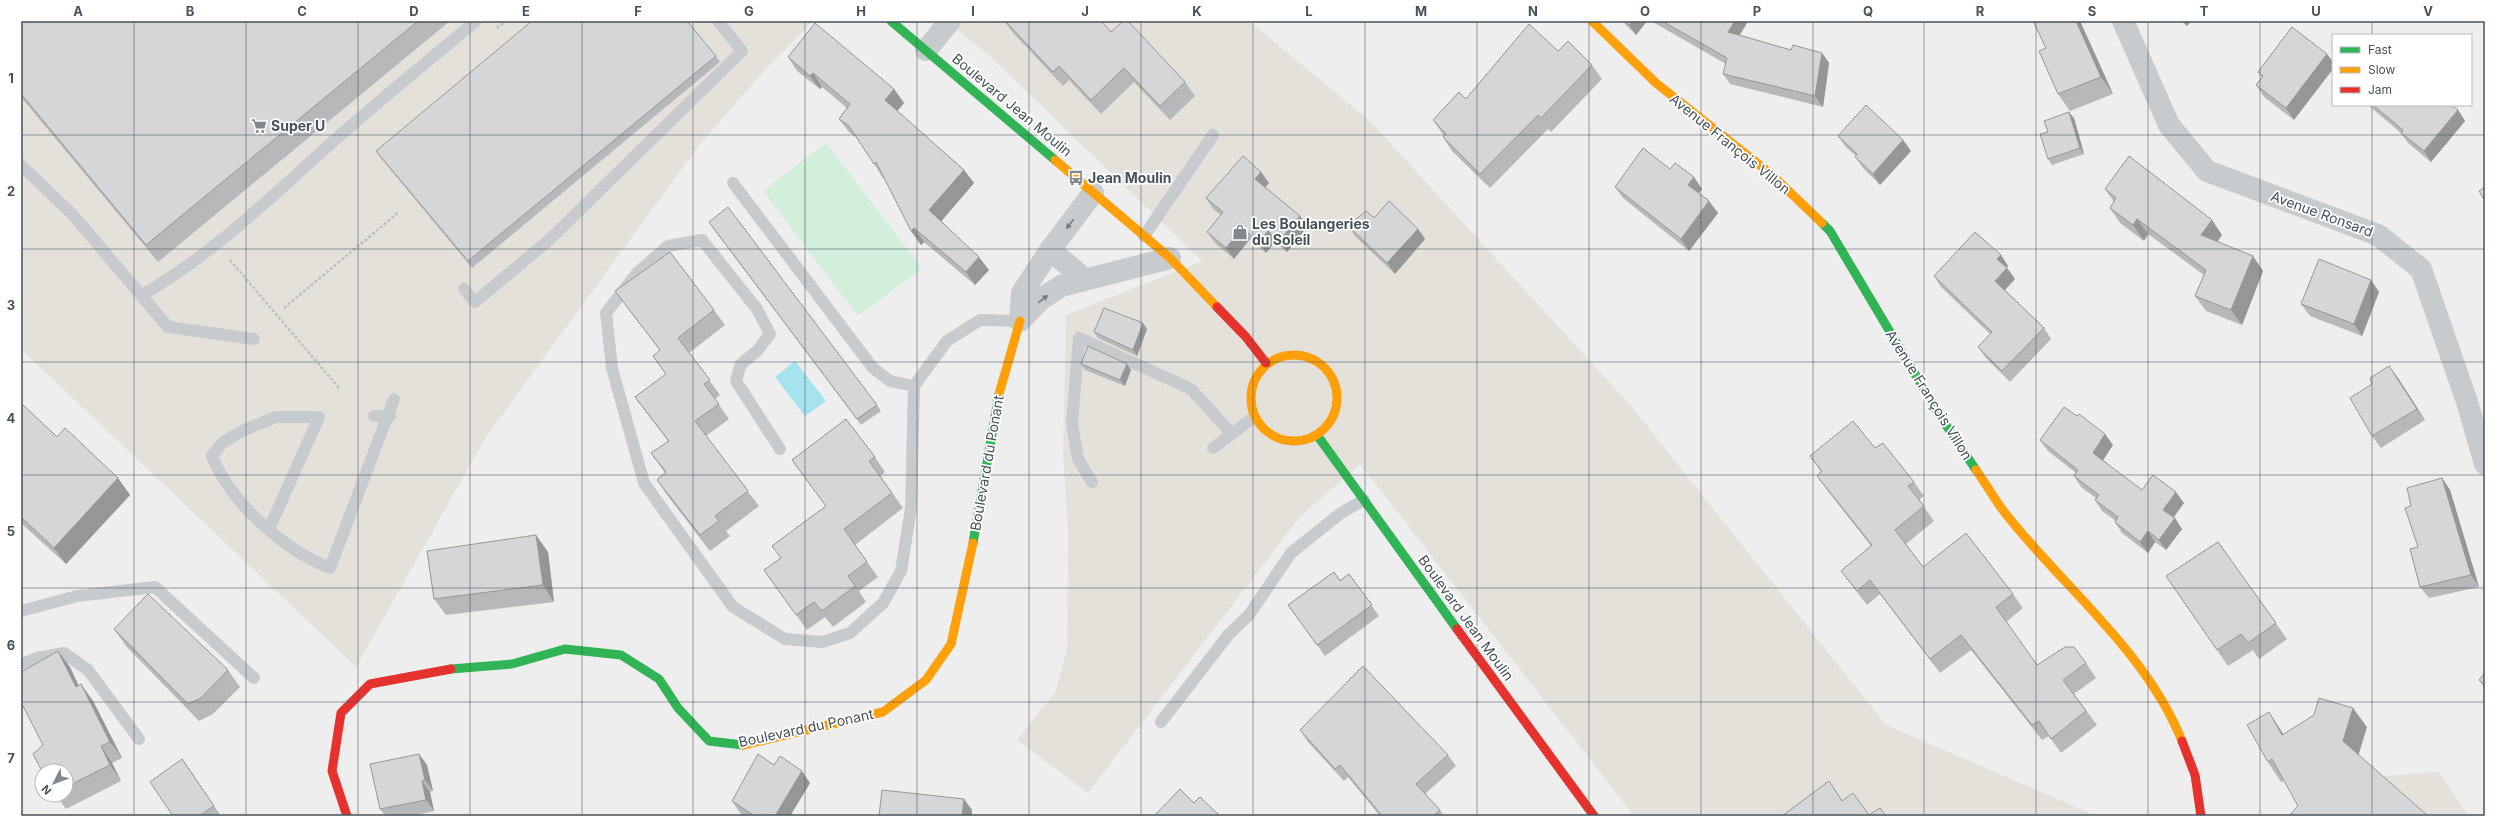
<svg xmlns="http://www.w3.org/2000/svg" width="2506" height="837" font-family="Inter,sans-serif">
<style>
.commercial{fill:#e4e1db}
.green{fill:#d1efdb}
.water{fill:#a5e4ef}
.lines{fill:none;stroke-linecap:round;stroke-linejoin:round}
.path{stroke:#b6c3be;stroke-width:2.5;stroke-dasharray:3 2;stroke-linecap:butt}
.lane{stroke:#c8cbcd;stroke-width:12}
.street{stroke:#c8cbcd;stroke-width:22}
.fast{stroke:#30b455;stroke-width:9}
.slow{stroke:#ff9f0a;stroke-width:9}
.jam{stroke:#e5322d;stroke-width:9}
.wall{fill:#b7b8b9}
.shaded-wall{fill:#959696}
.building{fill:#d5d6d7;stroke:#959696}
.oneway{fill:#737c83}
.grid{fill:none;stroke:#45525b;stroke-width:1;stroke-opacity:0.55}
.labels{text-anchor:middle;stroke-width:3.5;stroke-linejoin:round;paint-order:stroke}
.street-label{font-size:14px;fill:#45525b;stroke:#fff}
.poi-label{font-size:14px;font-weight:bold;fill:#45525b;stroke:#fff;text-anchor:start}
.neatline{fill:none;stroke:#45525b;stroke-width:1.5}
.grid-label{font-size:13px;text-anchor:middle;font-weight:bold;fill:#45525b}
</style>
<rect width="100%" height="100%" fill="#efeeee"/>
<g class="commercial">
<polygon points="21,21 813,21 764,71 697,148 486,437 356,667 21,349"/>
<polygon points="947,21 1249,21 1370,121 1632,407 1886,725 2097,816 1634,816 1360,464 1299,518 1088,793 1017,740 1055,692 1067,650 1068,531 1063,455 1066,315 1202,261 992,58"/>
<polygon points="2439,772 2469,816 2284,816 2367,777"/>
</g>
<polygon class="green" points="826,143 922,268 858,316 763,191"/>
<polygon class="water" points="795,361 826,401 805,416 775,377"/>
<g class="lines">
<g class="path">
<polyline points="497,28 506,21"/>
<polyline points="230,260 339,388"/>
<polyline points="284,308 399,212"/>
</g>
<g class="lane">
<polyline points="21,165 73,215 168,327 254,339"/>
<polyline points="733,183 873,368 890,381 914,386"/>
<polyline points="1144,236 1213,135"/>
<polyline points="464,289 475,302 549,240 742,51 718,21"/>
<path d="M142,295C215,253 274,194 337,138C382,98 429,60 476,21"/>
<polyline points="374,416 390,416"/>
<polyline points="1213,448 1254,417"/>
<polyline points="780,449 736,381 741,364 758,350 770,334 757,309 702,240 668,246 637,273 606,313 612,368 644,483 733,607 785,639 822,642 850,633 883,603 901,571 911,508 914,386 947,341 980,320 1020,321"/>
<polyline points="1092,482 1078,459 1072,423 1079,338 1191,389 1231,433"/>
<path d="M269,529L319,417H276L242,431L222,443L212,456C231,503 284,550 330,568L394,399"/>
<polyline points="21,611 77,596 155,587 254,678"/>
<polyline points="21,664 37,658 64,653 88,670 139,739"/>
<polyline points="1161,722 1229,634 1249,615 1291,553 1341,513 1364,500"/>
</g>
<g class="street">
<polyline points="2123,21 2169,125 2207,171 2378,235 2421,269 2467,402 2485,464"/>
<polyline points="926,50 950,21"/>
<polyline points="1093,193 1050,250 1022,293 1020,321 1040,300 1061,286 1170,258"/>
<polyline points="1050,250 1085,279"/>
</g>
<g class="fast">
<polyline points="891,21 1055,160"/>
<polyline points="1822,223 1830,231 1940,416 1976,470"/>
<polyline points="1317,435 1457,629"/>
<polyline points="973,543 999,394"/>
<polyline points="451,669 512,664 565,649 621,655 659,679 678,708 709,741 743,745"/>
</g>
<g class="slow">
<polyline points="1592,21 1656,83 1771,174 1822,223"/>
<polyline points="1055,160 1170,258 1217,307"/>
<circle cx="1294" cy="398" r="43"/>
<polyline points="999,394 1020,321"/>
<path d="M1976,470C1986,484 1995,500 2005,513C2064,588 2146,651 2182,741"/>
<polyline points="743,745 883,712 926,680 951,644 973,543"/>
</g>
<g class="jam">
<polyline points="1217,307 1246,337 1266,363"/>
<polyline points="1457,629 1594,816"/>
<polyline points="2182,741 2195,775 2201,816"/>
<polyline points="347,816 332,771 341,713 370,684 451,669"/>
</g>
</g>
<g class="wall">
<polygon points="21,21 450,21 158,262 21,97"/>
<polygon points="1004,21 1111,32 1185,82 1195,96 1170,120 1134,82 1101,114 1069,80 1063,86 1014,34"/>
<polygon points="1622,21 1647,21 1636,35"/>
<polygon points="1651,21 1745,21 1747,23 1740,35 1791,50 1822,53 1829,63 1823,107 1730,84 1723,74 1726,64"/>
<polygon points="2080,21 2113,94 2070,111 2058,94 2046,48"/>
<polygon points="2181,21 2191,21 2187,26"/>
<polygon points="2292,27 2294,120 2264,97 2256,85 2262,77 2258,72"/>
<polygon points="1558,51 1592,65 1602,79 1551,132 1548,129 1490,188 1452,151 1443,137 1444,136 1433,120 1466,99"/>
<polygon points="716,56 720,62 472,268 380,157 376,151"/>
<polygon points="788,57 894,89 904,103 897,111 964,170 974,183 941,221 989,270 975,285 924,242 921,245 884,178 883,178 874,164 857,138 849,132 839,119 847,108 822,87 820,89 797,71"/>
<polygon points="2368,105 2451,105 2458,110 2465,121 2431,162 2408,143 2401,133"/>
<polygon points="2074,118 2084,154 2052,165 2048,159 2048,132"/>
<polygon points="1838,136 1903,140 1911,151 1880,185 1863,168 1855,157 1856,156 1846,147"/>
<polygon points="1670,169 1702,189 1699,193 1718,213 1689,251 1623,198 1615,187"/>
<polygon points="1261,172 1269,183 1265,187 1300,216 1307,227 1287,252 1275,242 1266,253 1250,239 1234,259 1215,243 1207,232 1221,215 1213,209 1206,198"/>
<polygon points="2105,189 2222,235 2217,242 2263,271 2242,325 2206,311 2195,296 2204,275 2148,234 2144,241 2120,223 2110,208 2114,202"/>
<polygon points="1374,218 1418,229 1425,239 1395,274 1355,236 1348,226"/>
<polygon points="713,228 877,405 881,411 861,425"/>
<polygon points="2001,255 2008,266 2007,268 2015,279 2005,290 2044,328 2051,339 2010,382 1986,358 1978,347 1990,334 1941,287 1934,276"/>
<polygon points="615,291 714,310 725,325 689,353 720,395 715,399 729,419 706,436 759,506 726,531 730,536 710,551 667,495 657,480 665,473 651,453 668,441 646,412 635,397 666,374 653,356 660,350 626,306"/>
<polygon points="2379,292 2362,336 2310,316 2301,304"/>
<polygon points="1147,329 1137,356 1098,338 1094,332"/>
<polygon points="1081,364 1127,364 1131,370 1125,386 1085,370"/>
<polygon points="2398,378 2425,420 2381,448 2372,436"/>
<polygon points="21,403 57,437 130,495 66,564 21,523"/>
<polygon points="2040,440 2113,445 2103,461 2142,490 2184,503 2173,517 2182,529 2166,550 2155,542 2148,553 2122,533 2115,522 2116,521 2102,511 2095,500 2096,498 2081,487 2074,476 2076,473 2048,451"/>
<polygon points="1875,448 1914,482 1924,496 1919,500 1934,521 1906,544 1923,567 2013,594 2023,608 2006,622 2037,665 2086,663 2096,678 2074,694 2097,725 2061,753 2049,736 2042,740 1971,650 1940,673 1880,594 1867,605 1841,571 1871,546 1827,490 1817,476 1821,472 1810,456"/>
<polygon points="875,457 885,472 880,476 903,508 855,545 878,577 859,591 866,602 833,627 825,617 807,630 764,570 781,558 772,546 826,506 792,460"/>
<polygon points="2442,478 2450,490 2479,587 2429,598 2420,587 2418,547 2411,506"/>
<polygon points="2218,542 2287,639 2259,659 2253,650 2228,666 2166,576"/>
<polygon points="548,552 554,602 446,615 434,599"/>
<polygon points="1334,572 1340,580 1349,574 1379,616 1325,656 1288,605"/>
<polygon points="114,629 228,670 240,687 213,714 199,721 126,646"/>
<polygon points="58,651 70,667 79,686 93,701 122,758 112,763 121,781 66,809 56,795 66,795 66,771 43,745"/>
<polygon points="2485,673 2485,689 2479,680"/>
<polygon points="2367,727 2298,806 2284,781 2281,782 2268,762 2283,734"/>
<polygon points="1300,730 1448,755 1456,766 1425,794 1440,810 1444,816 1380,816 1348,777 1344,781 1308,742"/>
<polygon points="419,754 427,765 433,791 430,792 434,811 412,816 385,816 380,809"/>
<polygon points="182,759 221,816 173,816"/>
<polygon points="774,765 810,783 790,816 745,816 740,813 732,801"/>
</g>
<g class="shaded-wall">
<polygon points="1632,21 1647,21 1636,35 1629,25"/>
<polygon points="1735,21 1745,21 1747,23 1735,42 1728,32"/>
<polygon points="2076,21 2080,21 2113,94 2101,77"/>
<polygon points="2183,21 2191,21 2187,26"/>
<polygon points="1822,53 1829,63 1823,107 1815,96"/>
<polygon points="2327,54 2333,62 2333,69 2294,120 2286,108"/>
<polygon points="813,73 822,87 820,89 810,76"/>
<polygon points="894,89 904,103 895,114 885,100"/>
<polygon points="2458,110 2465,121 2431,162 2424,151"/>
<polygon points="2069,112 2074,118 2084,154 2080,148"/>
<polygon points="1903,140 1911,151 1880,185 1873,174"/>
<polygon points="964,170 974,183 939,224 929,210"/>
<polygon points="1261,172 1269,183 1263,190 1255,179"/>
<polygon points="1694,177 1702,189 1696,196 1688,185"/>
<polygon points="1709,201 1718,213 1689,251 1681,239"/>
<polygon points="1300,216 1307,227 1287,252 1279,241"/>
<polygon points="2137,219 2148,234 2144,241 2133,225"/>
<polygon points="2212,220 2222,235 2211,251 2201,235"/>
<polygon points="914,228 924,242 921,245 911,231"/>
<polygon points="1242,228 1250,239 1234,259 1226,248"/>
<polygon points="1418,229 1425,239 1395,274 1387,263"/>
<polygon points="1268,231 1275,242 1266,253 1259,242"/>
<polygon points="2001,255 2008,266 2005,270 1997,259"/>
<polygon points="2253,256 2263,271 2242,325 2231,310"/>
<polygon points="979,257 989,270 975,285 966,272"/>
<polygon points="2007,268 2015,279 2003,292 1995,281"/>
<polygon points="2371,280 2379,292 2362,336 2354,324"/>
<polygon points="1143,323 1147,329 1137,356 1133,350"/>
<polygon points="1127,364 1131,370 1125,386 1120,380"/>
<polygon points="2389,366 2398,378 2425,420 2417,409"/>
<polygon points="2105,434 2113,445 2100,464 2093,453"/>
<polygon points="118,478 130,495 66,564 54,548"/>
<polygon points="2442,478 2450,490 2479,587 2471,575"/>
<polygon points="2176,492 2184,503 2171,521 2163,510"/>
<polygon points="2175,518 2182,529 2166,550 2159,540"/>
<polygon points="2148,531 2155,542 2148,553 2140,542"/>
<polygon points="536,535 548,552 554,602 543,585"/>
<polygon points="58,651 70,667 87,704 76,687"/>
<polygon points="81,684 93,701 122,758 110,742"/>
<polygon points="2353,708 2367,727 2357,760 2343,741"/>
<polygon points="2269,712 2282,732 2295,754 2282,735"/>
<polygon points="101,746 112,763 121,781 110,765"/>
<polygon points="419,754 427,765 433,791 425,780"/>
<polygon points="802,771 810,783 790,816 775,816"/>
<polygon points="422,781 430,792 434,811 426,800"/>
<polygon points="964,799 972,810 972,816 962,816"/>
</g>
<g class="building">
<polygon points="21,21 418,21 146,245 21,94"/>
<polygon points="532,21 687,21 716,56 468,261 376,151"/>
<polygon points="1005,21 1101,21 1111,32 1123,21 1128,21 1185,82 1160,106 1124,68 1091,100 1059,66 1053,72"/>
<polygon points="1625,21 1632,21 1629,25"/>
<polygon points="1662,21 1735,21 1728,32 1791,50 1793,45 1822,53 1815,96 1723,74 1727,58"/>
<polygon points="2033,21 2076,21 2101,77 2058,94 2039,51 2046,48"/>
<polygon points="815,23 894,89 885,100 964,170 929,210 979,257 966,272 914,228 911,231 876,162 874,164 849,126 839,119 850,104 813,73 810,76 788,57"/>
<polygon points="1529,24 1558,51 1568,41 1592,65 1541,118 1538,115 1480,174 1443,137 1446,134 1433,120 1459,92 1466,99"/>
<polygon points="2292,27 2327,54 2286,108 2256,85 2263,76 2258,72"/>
<polygon points="1866,105 1903,140 1873,174 1855,157 1857,154 1838,136"/>
<polygon points="2373,105 2451,105 2458,110 2424,151 2401,133 2403,130"/>
<polygon points="2069,112 2080,148 2048,159 2040,134 2048,132 2044,121"/>
<polygon points="1643,148 1670,169 1675,163 1694,177 1688,185 1709,201 1681,239 1615,187"/>
<polygon points="1243,156 1261,172 1255,179 1300,216 1279,241 1268,231 1259,242 1242,228 1226,248 1207,232 1223,212 1206,198"/>
<polygon points="2129,156 2212,220 2201,235 2253,256 2231,310 2195,296 2206,270 2137,219 2133,225 2110,208 2116,198 2105,189"/>
<polygon points="2485,187 2485,201 2479,191"/>
<polygon points="1389,201 1418,229 1387,263 1348,226 1366,211 1374,218"/>
<polygon points="728,207 877,405 857,419 709,222"/>
<polygon points="1975,232 2001,255 1997,259 2007,268 1995,281 2044,328 2002,371 1978,347 1992,332 1934,276"/>
<polygon points="670,252 714,310 678,338 710,380 704,384 719,404 695,421 748,491 715,516 719,521 700,535 657,480 666,472 651,453 669,441 635,397 666,374 653,356 660,350 615,291"/>
<polygon points="2319,259 2371,280 2354,324 2301,304"/>
<polygon points="1104,308 1143,323 1133,350 1094,332"/>
<polygon points="1088,346 1127,364 1120,380 1081,364"/>
<polygon points="2389,366 2417,409 2372,436 2350,398 2372,384 2370,378"/>
<polygon points="21,403 57,437 65,428 118,478 54,548 21,517"/>
<polygon points="2064,407 2077,416 2079,414 2105,434 2093,453 2142,490 2153,475 2176,492 2163,510 2175,518 2159,540 2148,531 2140,542 2115,522 2118,517 2095,500 2099,495 2074,476 2078,470 2040,440"/>
<polygon points="846,419 875,457 869,461 892,493 844,529 867,562 848,576 855,586 822,611 814,602 796,615 764,570 781,558 772,546 826,506 792,460"/>
<polygon points="1853,421 1875,448 1883,443 1914,482 1908,486 1924,506 1895,530 1923,567 1966,533 2013,594 1996,607 2037,665 2065,647 2074,647 2086,663 2063,680 2086,711 2051,739 2039,721 2032,725 1961,635 1930,659 1870,580 1857,591 1841,571 1872,545 1817,476 1822,471 1810,456"/>
<polygon points="2442,478 2471,575 2420,587 2410,549 2418,547 2405,508 2411,506 2407,488"/>
<polygon points="536,535 543,585 434,599 427,551"/>
<polygon points="2218,542 2276,623 2248,643 2241,634 2217,650 2166,576"/>
<polygon points="1334,572 1340,581 1349,574 1372,605 1317,645 1288,605"/>
<polygon points="148,594 228,670 201,698 188,704 114,629"/>
<polygon points="58,651 76,687 81,684 110,742 101,746 110,765 66,787 66,771 42,771 33,754 43,745 21,702 21,672"/>
<polygon points="1363,666 1448,755 1416,784 1440,810 1433,816 1382,816 1340,765 1335,769 1300,730"/>
<polygon points="2485,673 2485,685 2479,680"/>
<polygon points="2319,698 2353,708 2343,741 2428,816 2289,816 2298,806 2272,759 2268,762 2247,725 2269,712 2282,735 2314,715"/>
<polygon points="419,754 425,780 422,781 426,800 380,809 370,764"/>
<polygon points="758,754 774,765 780,756 802,771 775,816 755,816 732,801"/>
<polygon points="182,759 214,806 199,816 173,816 150,782"/>
<polygon points="1829,781 1842,801 1853,793 1869,815 1880,808 1886,816 1782,816"/>
<polygon points="1180,789 1194,803 1200,797 1220,816 1154,816"/>
<polygon points="882,790 964,799 962,816 879,816"/>
</g>
<defs><path id="oneway-solid" d="M-6-.8H1V-3.2L6.5 0L1 3.2V.8H-6Z"/></defs>
<g class="oneway">
<use href="#oneway-solid" transform="translate(1070 224) rotate(127)"/>
<use href="#oneway-solid" transform="translate(1043 299) rotate(-38)"/>
</g>
<path class="grid" d="M134,21V816M246,21V816M358,21V816M470,21V816M582,21V816M693,21V816M805,21V816M917,21V816M1029,21V816M1141,21V816M1253,21V816M1365,21V816M1477,21V816M1589,21V816M1701,21V816M1813,21V816M1924,21V816M2036,21V816M2148,21V816M2260,21V816M2372,21V35M2372,105V816M21,135H2485M21,249H2485M21,362H2485M21,475H2485M21,588H2485M21,702H2485"/>
<defs>
<symbol id="supermarket-bare" viewBox="-9 -9 18 18"><path d="M-6-5.5h2.5l.6 2H6L4.5 2H-2.5L-4.4-4H-6ZM-1.5 3.2a1.3 1.3 0 1 0 .1 0ZM3 3.2a1.3 1.3 0 1 0 .1 0Z" fill="#80898e" stroke="#fff" stroke-width="2.5" paint-order="stroke"/></symbol>
<symbol id="bus-bare" viewBox="-9 -9 18 18"><path d="M-5-6H5V4H4V6H2V4H-2V6H-4V4H-5ZM-3.5-4V0h7V-4ZM-3.5 1.2v1.5H-2V1.2ZM2 1.2v1.5H3.5V1.2Z" fill="#80898e" stroke="#fff" stroke-width="2.5" paint-order="stroke"/></symbol>
<symbol id="shop-bare" viewBox="-9 -9 18 18"><path d="M-5-2.5h2.3a2.7 3.5 0 0 1 5.4 0H5L5.5 6h-11ZM-1.5-2.5h3a1.5 2.3 0 0 0-3 0Z" fill="#80898e" stroke="#fff" stroke-width="2.5" paint-order="stroke"/></symbol>
</defs>
<g fill-rule="evenodd">
<use href="#supermarket-bare" x="248" y="115" width="22" height="22"/>
<use href="#bus-bare" x="1065" y="167" width="22" height="22"/>
<use href="#shop-bare" x="1229" y="221" width="22" height="22"/>
</g>
<g class="labels">
<g class="street-label">
<text transform="translate(1012 105) rotate(40)" y="5">Boulevard Jean Moulin</text>
<text transform="translate(1730 144) rotate(39)" y="5">Avenue François Villon</text>
<text transform="translate(2322 214) rotate(20)" y="5">Avenue Ronsard</text>
<text transform="translate(1929 395) rotate(58)" y="5">Avenue François Villon</text>
<text transform="translate(987 463) rotate(-80)" y="5">Boulevard du Ponant</text>
<text transform="translate(1466 618) rotate(54)" y="5">Boulevard Jean Moulin</text>
<text transform="translate(806 728) rotate(-12)" y="5">Boulevard du Ponant</text>
</g>
<g class="poi-label">
<text x="271" y="131">Super U</text>
<text x="1088" y="183">Jean Moulin</text>
<text x="1252" y="229">Les Boulangeries<tspan x="1252" dy="16">du Soleil</tspan></text>
</g>
</g>
<rect width="2506" height="837" fill="none" stroke="#ffffff" stroke-width="44"/>
<rect x="2332" y="34" width="140" height="72" fill="#ffffff" stroke="#b5babd"/>
<rect x="2340" y="47" width="20" height="6" fill="#30b455" stroke="#b5babd"/>
<text x="2368" y="54" font-size="12" fill="#45525b">Fast</text>
<rect x="2340" y="67" width="20" height="6" fill="#ff9f0a" stroke="#b5babd"/>
<text x="2368" y="74" font-size="12" fill="#45525b">Slow</text>
<rect x="2340" y="87" width="20" height="6" fill="#e5322d" stroke="#b5babd"/>
<text x="2368" y="94" font-size="12" fill="#45525b">Jam</text>
<g transform="translate(54 783) rotate(228)"><circle r="19" fill="#ffffff" stroke="#b5babd"/>
<path d="M0-3L7 15L0 10L-7 15Z" fill="#80898e"/>
<text y="-6" font-size="11" font-weight="bold" text-anchor="middle" fill="#45525b">N</text>
</g>
<rect x="22" y="22" width="2462" height="793" class="neatline"/>
<g class="grid-label">
<text x="78" y="16">A</text>
<text x="190" y="16">B</text>
<text x="302" y="16">C</text>
<text x="414" y="16">D</text>
<text x="526" y="16">E</text>
<text x="638" y="16">F</text>
<text x="749" y="16">G</text>
<text x="861" y="16">H</text>
<text x="973" y="16">I</text>
<text x="1085" y="16">J</text>
<text x="1197" y="16">K</text>
<text x="1309" y="16">L</text>
<text x="1421" y="16">M</text>
<text x="1533" y="16">N</text>
<text x="1645" y="16">O</text>
<text x="1757" y="16">P</text>
<text x="1868" y="16">Q</text>
<text x="1980" y="16">R</text>
<text x="2092" y="16">S</text>
<text x="2204" y="16">T</text>
<text x="2316" y="16">U</text>
<text x="2428" y="16">V</text>
<text x="11" y="83">1</text>
<text x="11" y="196">2</text>
<text x="11" y="310">3</text>
<text x="11" y="423">4</text>
<text x="11" y="536">5</text>
<text x="11" y="650">6</text>
<text x="11" y="763">7</text>
</g>
</svg>
